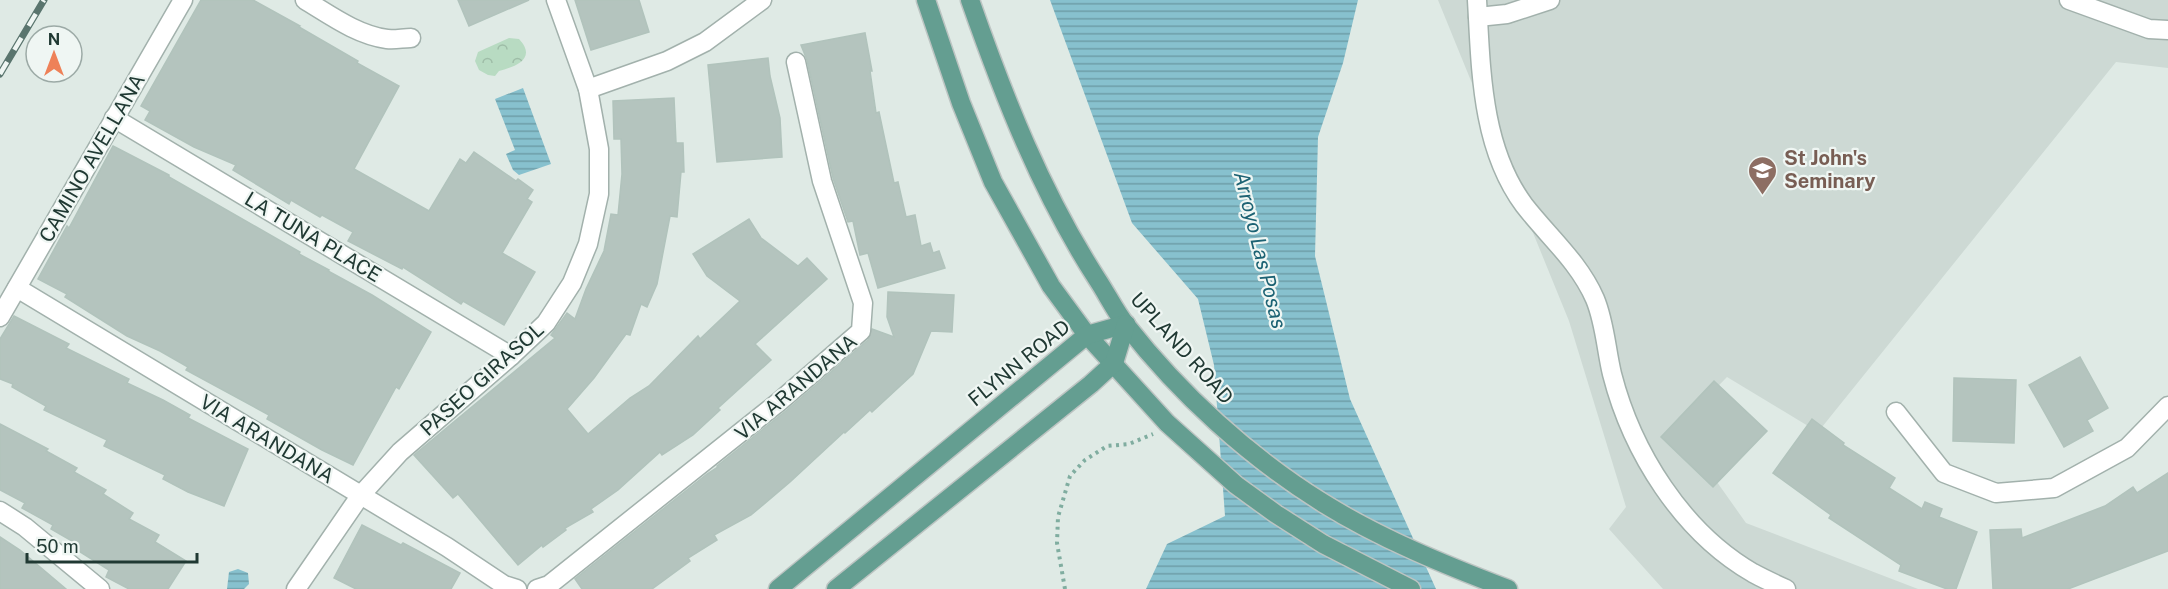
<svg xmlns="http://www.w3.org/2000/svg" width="2168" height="589" font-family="'Public Sans',sans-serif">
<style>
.built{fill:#cdd9d4}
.park{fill:url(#park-crowns)}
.water{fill:url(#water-rules)}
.building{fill:#b4c4be;stroke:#b1c3bc;stroke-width:1.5}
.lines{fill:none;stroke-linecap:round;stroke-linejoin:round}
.minor-casing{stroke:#a2b1ac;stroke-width:21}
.major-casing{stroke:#bcc4c2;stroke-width:21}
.path{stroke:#80ada0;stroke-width:4;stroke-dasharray:3 4.5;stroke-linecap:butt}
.minor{stroke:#fff;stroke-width:18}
.major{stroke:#649e91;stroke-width:18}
.rail-casing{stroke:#5a756e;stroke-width:7}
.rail{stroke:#eff6f3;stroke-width:4.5;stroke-dasharray:14;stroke-linecap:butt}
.labels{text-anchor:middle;stroke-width:4.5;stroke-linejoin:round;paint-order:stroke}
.street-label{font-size:20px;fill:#203933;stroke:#eff6f3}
.education-label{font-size:20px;font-weight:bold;fill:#785e54;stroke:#eff6f3;text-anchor:start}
.water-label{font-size:21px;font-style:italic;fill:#1c6273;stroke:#eff6f3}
</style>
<defs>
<pattern id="park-crowns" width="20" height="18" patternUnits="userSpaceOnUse" patternTransform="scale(1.5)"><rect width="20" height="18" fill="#b8dbc2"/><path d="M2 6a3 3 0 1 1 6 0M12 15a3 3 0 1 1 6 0" fill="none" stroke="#9ebda7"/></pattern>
<pattern id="water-rules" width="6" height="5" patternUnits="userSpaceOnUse" patternTransform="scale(1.5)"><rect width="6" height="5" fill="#87c1ce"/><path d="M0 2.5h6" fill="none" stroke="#6e9ea8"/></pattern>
</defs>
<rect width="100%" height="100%" fill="#dfeae5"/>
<polygon class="built" points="1438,0 2168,0 2168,68 2116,62 1818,432 1727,377 1678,427 1746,523 1918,589 1663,589 1609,529 1626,507 1569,321"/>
<path class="park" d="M509,38L519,39C538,59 514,67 499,71L495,76L488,75L479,70L475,61L478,52Z"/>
<g class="water">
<polygon points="1050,0 1358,0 1343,63 1318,137 1315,256 1350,399 1436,589 1146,589 1167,544 1225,516 1214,365 1198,299 1132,223"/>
<polygon points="523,88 551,164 519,175 513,170 506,154 515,150 495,99"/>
<polygon points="238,569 248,573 249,584 244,589 227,589 229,572"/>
</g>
<g class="building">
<polygon points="201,0 253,0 300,26 299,27 358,61 357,63 399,86 354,169 429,211 460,159 466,163 474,152 516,181 518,179 533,190 527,199 532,202 502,253 535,272 504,325 463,301 461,304 403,267 402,269 348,241 353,232 322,215 320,217 291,200 289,204 233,170 236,165 194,147 145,120 150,111 141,106"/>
<polygon points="458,0 529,0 469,26"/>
<polygon points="575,0 639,0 649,32 591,50"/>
<polygon points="865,33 872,71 870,71 876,113 879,112 894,183 898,182 906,217 915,215 921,246 930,243 933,253 939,251 945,268 878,288 868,253 860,255 853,221 848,222 833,178 807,60 801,45"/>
<polygon points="768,58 770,76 780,118 782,157 717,162 708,65"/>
<polygon points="674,98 676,143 683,143 684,172 681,172 677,217 670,216 657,284 647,307 641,304 630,335 626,334 594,378 567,409 588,434 630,398 649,386 698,336 700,339 740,301 707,276 693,254 749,219 761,238 798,266 807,258 827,279 755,344 771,360 718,408 720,410 693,435 662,455 660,452 618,490 591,509 593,512 565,528 566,530 543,547 542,545 518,565 458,494 453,498 414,455 555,338 551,335 567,313 575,319 586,289 604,251 611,214 618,215 622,174 621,139 614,139 613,101"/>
<polygon points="113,146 169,175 169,177 300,252 299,254 329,270 328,271 372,295 431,332 399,389 396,387 353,465 322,450 267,419 269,415 186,370 188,367 160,351 127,336 65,297 67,294 38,279 67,226 69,228"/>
<polygon points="888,292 954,295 952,332 931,331 913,374 872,412 870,410 845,433 844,432 790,482 751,515 714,535 717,540 688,558 690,561 652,589 582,589 575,579 707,474 718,467 717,466 787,410 868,340 872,329 894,337 887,317"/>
<polygon points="14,316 69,344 66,348 129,379 127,383 163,400 190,415 188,418 248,449 224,506 188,492 163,479 165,475 104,446 107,440 44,410 46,406 12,387 13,384 0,379 0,339"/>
<polygon points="2080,357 2108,408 2087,420 2093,431 2064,447 2029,385"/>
<polygon points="1954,378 2016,380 2014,443 1953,441"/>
<polygon points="1714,381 1767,431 1713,487 1661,437"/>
<polygon points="1812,419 1844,443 1843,445 1895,478 1889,488 1922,509 1925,502 1942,509 1939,517 1977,532 1956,589 1947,589 1899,571 1901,565 1829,518 1831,515 1773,473"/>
<polygon points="0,424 48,449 46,451 77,468 74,472 106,490 103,494 133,513 129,519 159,535 155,542 186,561 168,589 129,589 106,577 109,570 77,550 79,545 51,529 53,525 22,508 25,503 0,490"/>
<polygon points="2168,473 2168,551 2068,589 1993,589 1990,530 2021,529 2022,538 2105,506 2133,487 2137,493"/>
<polygon points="362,525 401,545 403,543 460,573 451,589 356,589 334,578"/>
<polygon points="0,537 20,550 66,589 0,589"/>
</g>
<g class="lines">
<defs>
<g id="minor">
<path d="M305,0C330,15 357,35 387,39C395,40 403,38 411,38"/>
<path d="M1477,0C1481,69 1481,147 1524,205C1548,236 1579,262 1595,299C1605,323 1606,349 1612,374C1632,452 1682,532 1753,573C1764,579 1775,584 1786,589"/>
<polyline points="2069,0 2149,29 2168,30"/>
<polyline points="1478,17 1507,14 1550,0"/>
<polyline points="588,89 667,61 705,42 762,0"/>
<polyline points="114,118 511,356"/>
<polyline points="17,288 447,547 504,585 517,589"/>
<polyline points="0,317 183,0"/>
<polyline points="1896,412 1944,473 1996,493 2054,488 2127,448 2168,406"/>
<polyline points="0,511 25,527 100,589"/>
<polyline points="296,589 360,496 400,452 511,356 546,323 572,283 588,244 599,194 599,149 588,89 556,0"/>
<polyline points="537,589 549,585 780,401 861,331 863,303 822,181 796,62"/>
</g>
<g id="major">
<polyline points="926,0 961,103 993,182 1051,286 1087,335 1167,423 1236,485 1276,514 1323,544 1411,589"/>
<path d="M970,0C1004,97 1041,192 1097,279C1107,294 1115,311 1126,325C1180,394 1249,457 1323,503C1381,539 1445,565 1508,589"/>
<polyline points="778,589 1087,335 1126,324"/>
<polyline points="836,589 1091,384 1114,363 1126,324"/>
</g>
</defs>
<use href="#minor" class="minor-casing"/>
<use href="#major" class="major-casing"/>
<polyline class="path" points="1065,589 1057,543 1058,517 1070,476 1085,460 1107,446 1129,444 1153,434"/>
<use href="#minor" class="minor"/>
<use href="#major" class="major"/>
<defs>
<polyline id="rail" points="0,74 44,0"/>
</defs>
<use href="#rail" class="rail-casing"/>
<use href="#rail" class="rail"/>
</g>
<defs>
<symbol id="university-pin" viewBox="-11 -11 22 30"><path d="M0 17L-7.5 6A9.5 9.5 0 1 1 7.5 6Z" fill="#8d6e63" stroke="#eff6f3"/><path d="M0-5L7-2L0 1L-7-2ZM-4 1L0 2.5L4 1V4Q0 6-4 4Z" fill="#fff"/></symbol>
</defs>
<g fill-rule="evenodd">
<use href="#university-pin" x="1746" y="154" width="33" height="45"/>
</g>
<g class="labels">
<g class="street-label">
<text transform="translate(92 158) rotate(-60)" y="7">CAMINO AVELLANA</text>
<text transform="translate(313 237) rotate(31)" y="7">LA TUNA PLACE</text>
<text transform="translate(1182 348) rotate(48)" y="7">UPLAND ROAD</text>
<text transform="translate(1019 363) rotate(-39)" y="7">FLYNN ROAD</text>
<text transform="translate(482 379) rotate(-42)" y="7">PASEO GIRASOL</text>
<text transform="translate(796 387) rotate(-40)" y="7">VIA ARANDANA</text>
<text transform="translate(267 439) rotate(31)" y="7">VIA ARANDANA</text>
</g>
<g class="education-label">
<text x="1784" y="165">St John's<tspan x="1784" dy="23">Seminary</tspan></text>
</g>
<g class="water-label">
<text transform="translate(1260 250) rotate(76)" y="7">Arroyo Las Posas</text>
</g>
</g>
<g transform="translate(54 54)"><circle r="28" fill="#eff6f3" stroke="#9caaa6" stroke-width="1.5"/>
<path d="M0-4.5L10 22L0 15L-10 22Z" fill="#ee8158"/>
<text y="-9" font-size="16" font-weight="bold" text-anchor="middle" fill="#203933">N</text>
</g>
<path d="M27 553v9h170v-9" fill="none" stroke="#203933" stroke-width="3"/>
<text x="36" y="553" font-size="18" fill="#203933" stroke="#eff6f3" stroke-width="4.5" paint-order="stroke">50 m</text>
</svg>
